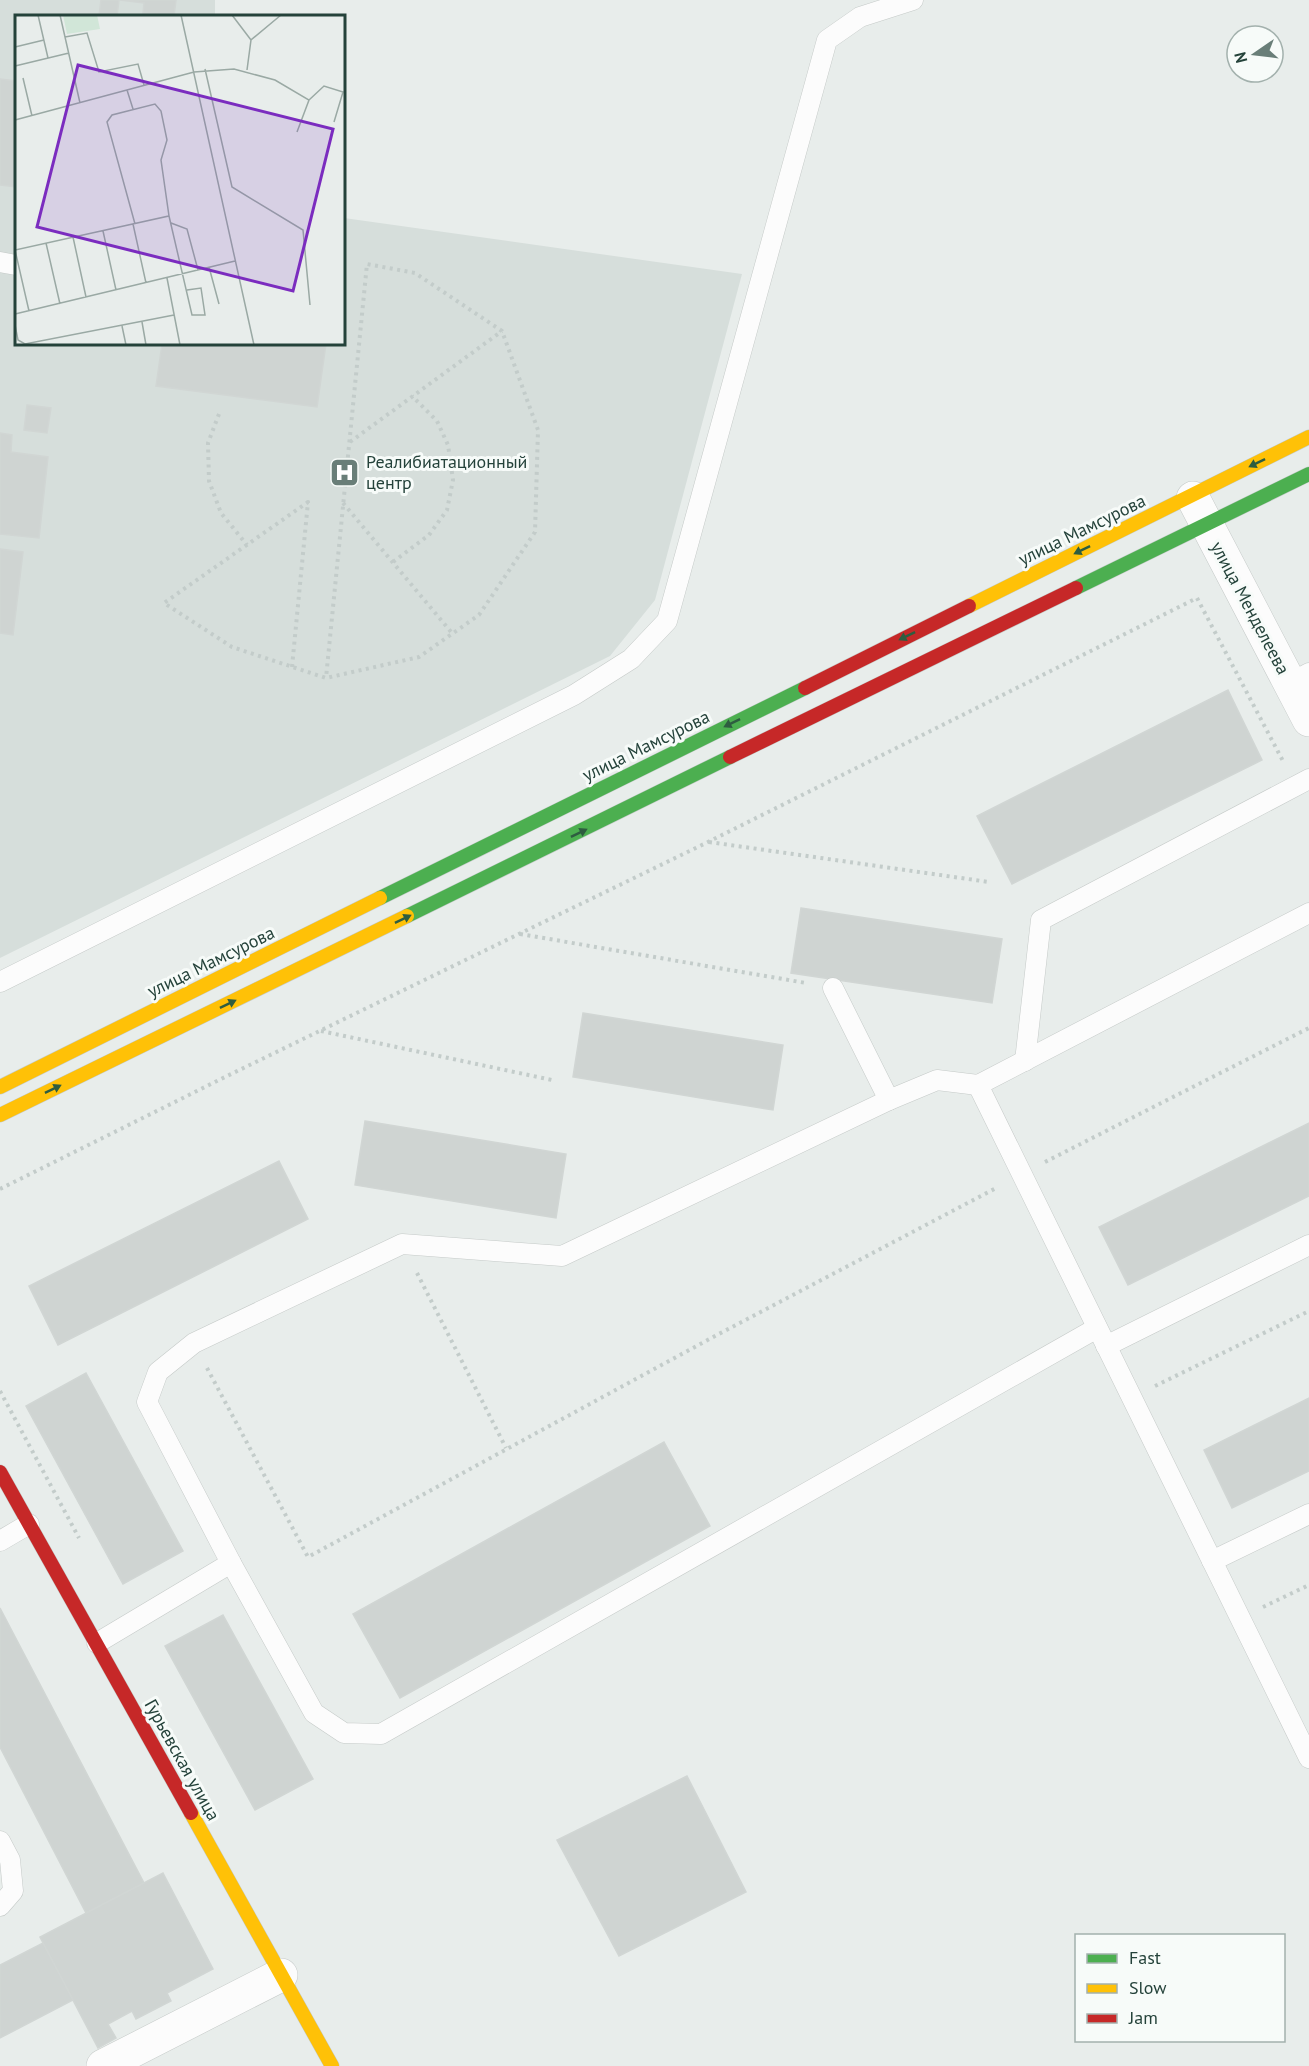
<svg xmlns="http://www.w3.org/2000/svg" width="1309" height="2066" font-family="'PT Sans',sans-serif">
<style>
.built{fill:#d6dedb}
.building{fill:#cfd4d2;stroke:#d1d6d4;stroke-width:1.5}
.lines{fill:none;stroke-linecap:round;stroke-linejoin:round}
.lane-casing{stroke:#c5cac8;stroke-width:21}
.street-casing{stroke:#c5cac8;stroke-width:34}
.fast-casing{stroke:#c3cbc8;stroke-width:15}
.slow-casing{stroke:#c3cbc8;stroke-width:15}
.jam-casing{stroke:#c3cbc8;stroke-width:15}
.path{stroke:#c3ccca;stroke-width:4;stroke-dasharray:3 4.5;stroke-linecap:butt}
.lane{stroke:#fcfcfc;stroke-width:20}
.street{stroke:#fcfcfc;stroke-width:33}
.fast{stroke:#4caf50;stroke-width:14}
.slow{stroke:#ffc107;stroke-width:14}
.jam{stroke:#c62828;stroke-width:14}
.oneway{fill:#2e5d40}
.labels{text-anchor:middle;stroke-width:6;stroke-linejoin:round;paint-order:stroke}
.poi-label{font-size:18px;fill:#24423a;stroke:#f7fbf9;text-anchor:start}
.street-label{font-size:18px;fill:#24423a;stroke:#f7fbf9}
.inset-road{fill:none;stroke:#9aa9a4;stroke-width:1.5}
.view{fill:#7b2cbf;fill-opacity:0.15;stroke:#7b2cbf;stroke-width:3}
.inset-edge{fill:none;stroke:#24423a;stroke-width:3}
</style>
<rect width="100%" height="100%" fill="#e8edeb"/>
<polygon class="built" points="0,0 215,0 215,16 16,16 16,344 344,344 344,218 742,274 655,600 610,656 0,958"/>
<g class="building">
<polygon points="101,0 119,0 117,16 99,16"/>
<polygon points="120,0 176,0 174,16 143,13 144,3"/>
<polygon points="0,79 16,81 16,187 0,185"/>
<polygon points="162,344 326,344 317,407 156,386"/>
<polygon points="27,405 51,408 47,433 24,430"/>
<polygon points="0,433 12,435 11,452 48,457 39,538 0,534"/>
<polygon points="0,549 23,552 13,635 0,633"/>
<polygon points="1228,690 1262,760 1012,884 977,816"/>
<polygon points="801,908 1002,939 992,1003 791,973"/>
<polygon points="583,1013 783,1045 773,1110 573,1077"/>
<polygon points="365,1121 566,1154 556,1218 355,1185"/>
<polygon points="1309,1123 1309,1196 1128,1285 1099,1227"/>
<polygon points="279,1161 308,1219 58,1345 29,1286"/>
<polygon points="86,1373 183,1551 123,1584 26,1406"/>
<polygon points="1309,1398 1309,1471 1232,1508 1204,1450"/>
<polygon points="664,1442 710,1526 400,1698 353,1614"/>
<polygon points="0,1608 144,1883 86,1913 0,1747"/>
<polygon points="223,1615 313,1779 255,1810 165,1646"/>
<polygon points="687,1776 746,1892 619,1956 557,1840"/>
<polygon points="163,1873 213,1969 167,1993 171,2001 136,2019 132,2011 108,2024 116,2038 98,2048 40,1937"/>
<polygon points="43,1943 73,2000 0,2038 0,1965"/>
</g>
<g class="lines">
<defs>
<g id="lane">
<polyline points="0,262 16,265"/>
<polyline points="1290,683 1309,673"/>
<polyline points="1309,913 978,1085 1309,1758"/>
<polyline points="0,982 574,695 631,659 667,621 827,40 860,17 913,0"/>
<polyline points="833,988 889,1100"/>
<polyline points="1025,1061 1041,920 1309,779"/>
<polyline points="978,1085 937,1080 889,1100 562,1256 402,1244 194,1343 158,1372 147,1402 231,1563 314,1713 344,1733 381,1734 1097,1328"/>
<polyline points="1106,1346 1309,1245"/>
<polyline points="0,1541 29,1524"/>
<polyline points="1212,1561 1309,1514"/>
<polyline points="97,1643 231,1563"/>
<polyline points="0,1841 10,1860 13,1891 0,1906"/>
</g>
<g id="street">
<polyline points="1193,498 1309,720"/>
<polyline points="103,2066 281,1975"/>
</g>
<g id="fast">
<polyline points="1076,588 1309,474"/>
<polyline points="380,898 805,688"/>
<polyline points="407,916 730,757"/>
</g>
<g id="slow">
<polyline points="969,606 1309,437"/>
<polyline points="0,1087 380,898"/>
<polyline points="0,1115 407,916"/>
<polyline points="191,1813 332,2066"/>
</g>
<g id="jam">
<polyline points="805,688 969,606"/>
<polyline points="730,757 1076,588"/>
<polyline points="0,1472 191,1813"/>
</g>
</defs>
<use href="#lane" class="lane-casing"/>
<use href="#street" class="street-casing"/>
<use href="#fast" class="fast-casing"/>
<use href="#slow" class="slow-casing"/>
<use href="#jam" class="jam-casing"/>
<g class="path">
<polyline points="219,414 208,443 209,481 221,513 247,545"/>
<polyline points="350,442 502,331"/>
<polyline points="343,503 452,633"/>
<polyline points="393,562 429,535 447,510 453,480 448,445 437,421 412,396"/>
<polyline points="292,667 308,502 164,603 232,647 326,678 419,657 479,615 535,532 538,430 502,331 415,273 367,264 326,678"/>
<polyline points="709,842 989,882"/>
<polyline points="520,934 806,983"/>
<polyline points="321,1031 552,1080"/>
<polyline points="1045,1162 1309,1028"/>
<polyline points="0,1189 225,1077 708,842 1197,598 1284,763"/>
<polyline points="417,1273 506,1448"/>
<polyline points="207,1368 308,1557 715,1336 998,1187"/>
<polyline points="1155,1386 1309,1311"/>
<polyline points="0,1391 79,1538"/>
<polyline points="1263,1607 1309,1585"/>
</g>
<use href="#lane" class="lane"/>
<use href="#street" class="street"/>
<use href="#fast" class="fast"/>
<use href="#slow" class="slow"/>
<use href="#jam" class="jam"/>
</g>
<defs><path id="oneway-solid" d="M-6-.8H1V-3.2L6.5 0L1 3.2V.8H-6Z" transform="scale(1.5)"/></defs>
<g class="oneway">
<use href="#oneway-solid" transform="translate(1257 463) rotate(154)"/>
<use href="#oneway-solid" transform="translate(1082 550) rotate(154)"/>
<use href="#oneway-solid" transform="translate(907 636) rotate(154)"/>
<use href="#oneway-solid" transform="translate(732 723) rotate(154)"/>
<use href="#oneway-solid" transform="translate(579 833) rotate(-26)"/>
<use href="#oneway-solid" transform="translate(403 919) rotate(-26)"/>
<use href="#oneway-solid" transform="translate(228 1004) rotate(-26)"/>
<use href="#oneway-solid" transform="translate(53 1089) rotate(-26)"/>
</g>
<defs>
<symbol id="hospital-square" viewBox="-11 -11 22 22"><rect x="-9" y="-9" width="18" height="18" rx="4" fill="#697e78" stroke="#f7fbf9"/><path d="M-5-5h3v3.5h4V-5h3V5h-3V1.5h-4V5h-3Z" fill="#fff"/></symbol>
</defs>
<g fill-rule="evenodd">
<use href="#hospital-square" x="328" y="456" width="33" height="33"/>
</g>
<g class="labels">
<g class="poi-label">
<text x="366" y="468">Реалибиатационный<tspan x="366" dy="21">центр</tspan></text>
</g>
<g class="street-label">
<text transform="translate(1082 530) rotate(-26)" y="6">улица Мамсурова</text>
<text transform="translate(1250 608) rotate(62)" y="6">улица Менделеева</text>
<text transform="translate(646 746) rotate(-26)" y="6">улица Мамсурова</text>
<text transform="translate(211 962) rotate(-26)" y="6">улица Мамсурова</text>
<text transform="translate(182 1760) rotate(61)" y="6">Гурьевская улица</text>
</g>
</g>
<g transform="translate(15 15)">
<rect width="330" height="330" fill="#e8edeb"/>
<path d="M48,0H82L85,14L52,19Z" fill="#d1e6d8"/>
<path class="inset-road" d="M23,0L33,43M45,0L65,88M166,0L239,330M217,0L236,25M50,22L72,18L84,57L123,49L129,70M0,32L29,25M0,51L54,38M190,54L217,172L288,215L295,290M232,55L236,25L266,0M8,63L17,101M112,75L118,94M294,85L309,71L328,77L319,107M0,105L179,57L219,54L260,65L294,85L282,117M156,208L172,214L183,255M118,209L131,268M120,209L92,107L97,100L140,89L146,96L152,125L146,145L154,201M88,216L101,275M58,222L71,282M31,228L45,289M194,252L204,289M152,263L165,330M14,296L0,235L154,201L177,300H190L186,273L172,275M0,299L220,246M127,307L131,330M0,310L3,325L10,329L159,300M107,311L111,330"/>
<path class="view" d="M63,50L318,114L278,276L22,212Z"/>
<rect width="330" height="330" class="inset-edge"/>
</g>
<rect x="1075" y="1934" width="210" height="108" fill="#f7fbf9" stroke="#a3b1ad" stroke-width="1.5"/>
<rect x="1087" y="1954" width="30" height="9" fill="#4caf50" stroke="#a3b1ad" stroke-width="1.5"/>
<text x="1129" y="1964" font-size="18" fill="#24423a">Fast</text>
<rect x="1087" y="1984" width="30" height="9" fill="#ffc107" stroke="#a3b1ad" stroke-width="1.5"/>
<text x="1129" y="1994" font-size="18" fill="#24423a">Slow</text>
<rect x="1087" y="2014" width="30" height="9" fill="#c62828" stroke="#a3b1ad" stroke-width="1.5"/>
<text x="1129" y="2024" font-size="18" fill="#24423a">Jam</text>
<g transform="translate(1255 54) rotate(256)"><circle r="28" fill="#f7fbf9" stroke="#a3b1ad" stroke-width="1.5"/>
<path d="M0-4.5L10 22L0 15L-10 22Z" fill="#697e78"/>
<text y="-9" font-size="16" font-weight="bold" text-anchor="middle" fill="#24423a">N</text>
</g>
</svg>
